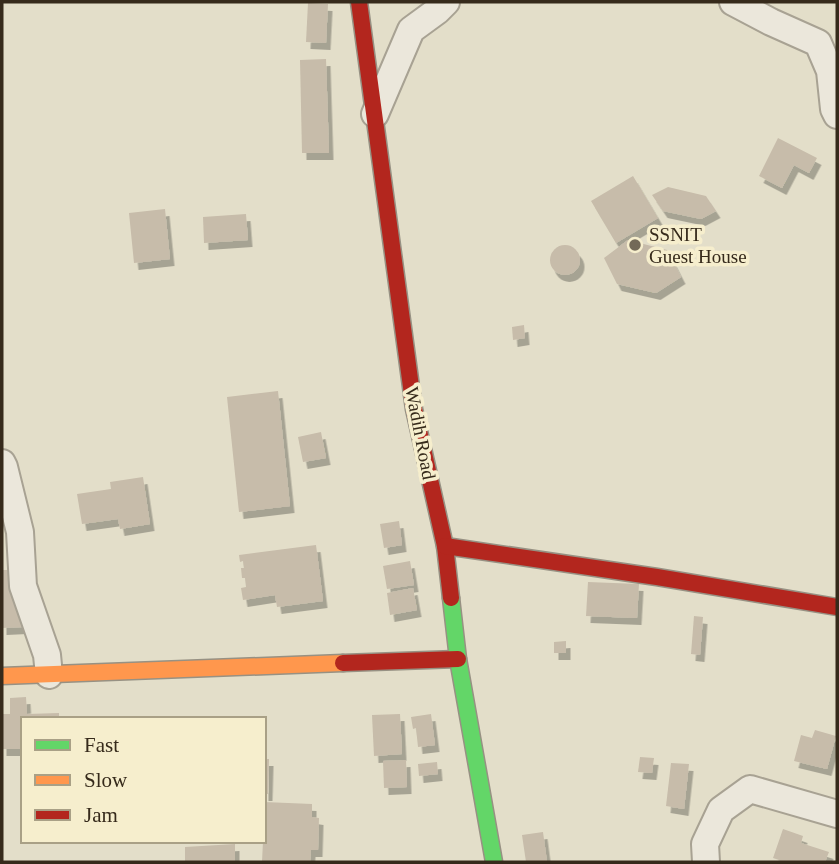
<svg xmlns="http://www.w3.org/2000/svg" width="839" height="864" font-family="Georgia,serif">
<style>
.building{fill:#c7bcaa;filter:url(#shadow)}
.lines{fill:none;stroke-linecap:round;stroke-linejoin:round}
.street-casing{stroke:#a8a293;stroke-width:30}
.fast-casing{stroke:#979183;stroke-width:19}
.slow-casing{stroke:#979183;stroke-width:19}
.jam-casing{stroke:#979183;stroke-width:19}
.street{stroke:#ebe7db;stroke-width:26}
.fast{stroke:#63d668;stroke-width:16}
.slow{stroke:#ff974d;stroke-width:16}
.jam{stroke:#b3261e;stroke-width:16}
.poi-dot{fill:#736958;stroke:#f6eecd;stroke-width:2.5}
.labels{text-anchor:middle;stroke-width:7;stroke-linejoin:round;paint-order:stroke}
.poi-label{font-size:19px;fill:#362a1b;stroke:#f6eecd;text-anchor:start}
.street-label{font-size:19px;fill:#362a1b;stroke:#f6eecd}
</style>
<defs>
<filter id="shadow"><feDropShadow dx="4.5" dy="7" stdDeviation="0" flood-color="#0004"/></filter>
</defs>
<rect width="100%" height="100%" fill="#e3dec9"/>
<g class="building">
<polygon points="308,3 328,4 326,43 306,42"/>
<polygon points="326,59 329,153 302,153 300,60"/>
<polygon points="778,138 817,158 809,173 794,165 782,188 759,176"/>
<polygon points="633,176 658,218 616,243 591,201"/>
<polygon points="668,187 706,196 716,211 701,219 663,211 652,195"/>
<polygon points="165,209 170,259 134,263 129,213"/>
<polygon points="246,214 248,240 204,243 203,217"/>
<polygon points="628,240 667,250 681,277 656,293 617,284 604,258"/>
<circle cx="565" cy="260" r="15"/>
<polygon points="524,325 525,338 513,340 512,327"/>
<polygon points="278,391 290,506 239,512 227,397"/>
<polygon points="321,432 326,458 303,462 298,437"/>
<polygon points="143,477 150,524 120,529 118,519 82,524 77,494 111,489 110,482"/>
<polygon points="399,521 402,545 384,548 380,524"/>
<polygon points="316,545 323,601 277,607 275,595 243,600 241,588 246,587 245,578 242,578 241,568 244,568 243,561 240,562 239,555"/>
<polygon points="410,561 414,585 387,589 383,566"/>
<polygon points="2,570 13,570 15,609 22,608 23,627 2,628"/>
<polygon points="588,582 639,584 637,618 586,616"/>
<polygon points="413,588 417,610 390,615 387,593"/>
<polygon points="694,616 703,617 700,655 691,654"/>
<polygon points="566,641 566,653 554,653 554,642"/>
<polygon points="26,697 27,714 59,713 59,719 23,719 23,749 2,749 2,714 10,714 10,698"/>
<polygon points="400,714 402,754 374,756 372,715"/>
<polygon points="431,714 435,745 418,747 416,728 413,729 411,717"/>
<polygon points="815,730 836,736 827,769 794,761 801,735 812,738"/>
<polygon points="640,757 654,758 652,773 638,772"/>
<polygon points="264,759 269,759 268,794 264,794"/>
<polygon points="406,760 407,787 384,788 383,761"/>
<polygon points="437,762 438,774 419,776 418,764"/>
<polygon points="671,763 689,764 684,809 666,806"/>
<polygon points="264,802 312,804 312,817 319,818 318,850 311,850 310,862 262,862 263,841 264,841"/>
<polygon points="783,829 803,836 801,843 829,852 825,862 782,862 782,861 773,858"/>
<polygon points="543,832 547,862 526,862 522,835"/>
<polygon points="235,844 235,862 185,862 185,847"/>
</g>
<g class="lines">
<defs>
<g id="street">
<polyline points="733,2 771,22 818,43 830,71 834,109 837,115"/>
<polyline points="375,114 411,30 437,11 446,2"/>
<polyline points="2,463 4,467 20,532 23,586 47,655 49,675"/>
<polyline points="706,862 705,844 721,810 750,789 837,814"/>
</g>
<polyline id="fast" points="451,598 458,659 494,862"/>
<polyline id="slow" points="2,676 343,663"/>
<g id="jam">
<polyline points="359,2 414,409 445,546 451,598"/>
<polyline points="445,546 657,577 837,607"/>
<polyline points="343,663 458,659"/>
</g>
</defs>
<use href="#street" class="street-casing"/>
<use href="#fast" class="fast-casing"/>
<use href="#slow" class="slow-casing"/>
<use href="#jam" class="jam-casing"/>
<use href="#street" class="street"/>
<use href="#fast" class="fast"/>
<use href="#slow" class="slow"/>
<use href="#jam" class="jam"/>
</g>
<circle class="poi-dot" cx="635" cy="245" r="7"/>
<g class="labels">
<g class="poi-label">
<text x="649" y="241">SSNIT<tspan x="649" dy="22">Guest House</tspan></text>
</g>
<g class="street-label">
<text transform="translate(421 433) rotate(79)" y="7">Wadih Road</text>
</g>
</g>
<rect width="839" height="864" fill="none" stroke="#362a1b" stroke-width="7"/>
<rect x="21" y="717" width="245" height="126" fill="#f6eecd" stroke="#a9a086" stroke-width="2"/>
<rect x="35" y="740" width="35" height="10" fill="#63d668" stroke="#a9a086" stroke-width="2"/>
<text x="84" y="752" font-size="21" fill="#362a1b">Fast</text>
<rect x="35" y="775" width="35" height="10" fill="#ff974d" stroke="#a9a086" stroke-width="2"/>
<text x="84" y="787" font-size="21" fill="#362a1b">Slow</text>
<rect x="35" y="810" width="35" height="10" fill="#b3261e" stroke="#a9a086" stroke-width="2"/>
<text x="84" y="822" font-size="21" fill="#362a1b">Jam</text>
</svg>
